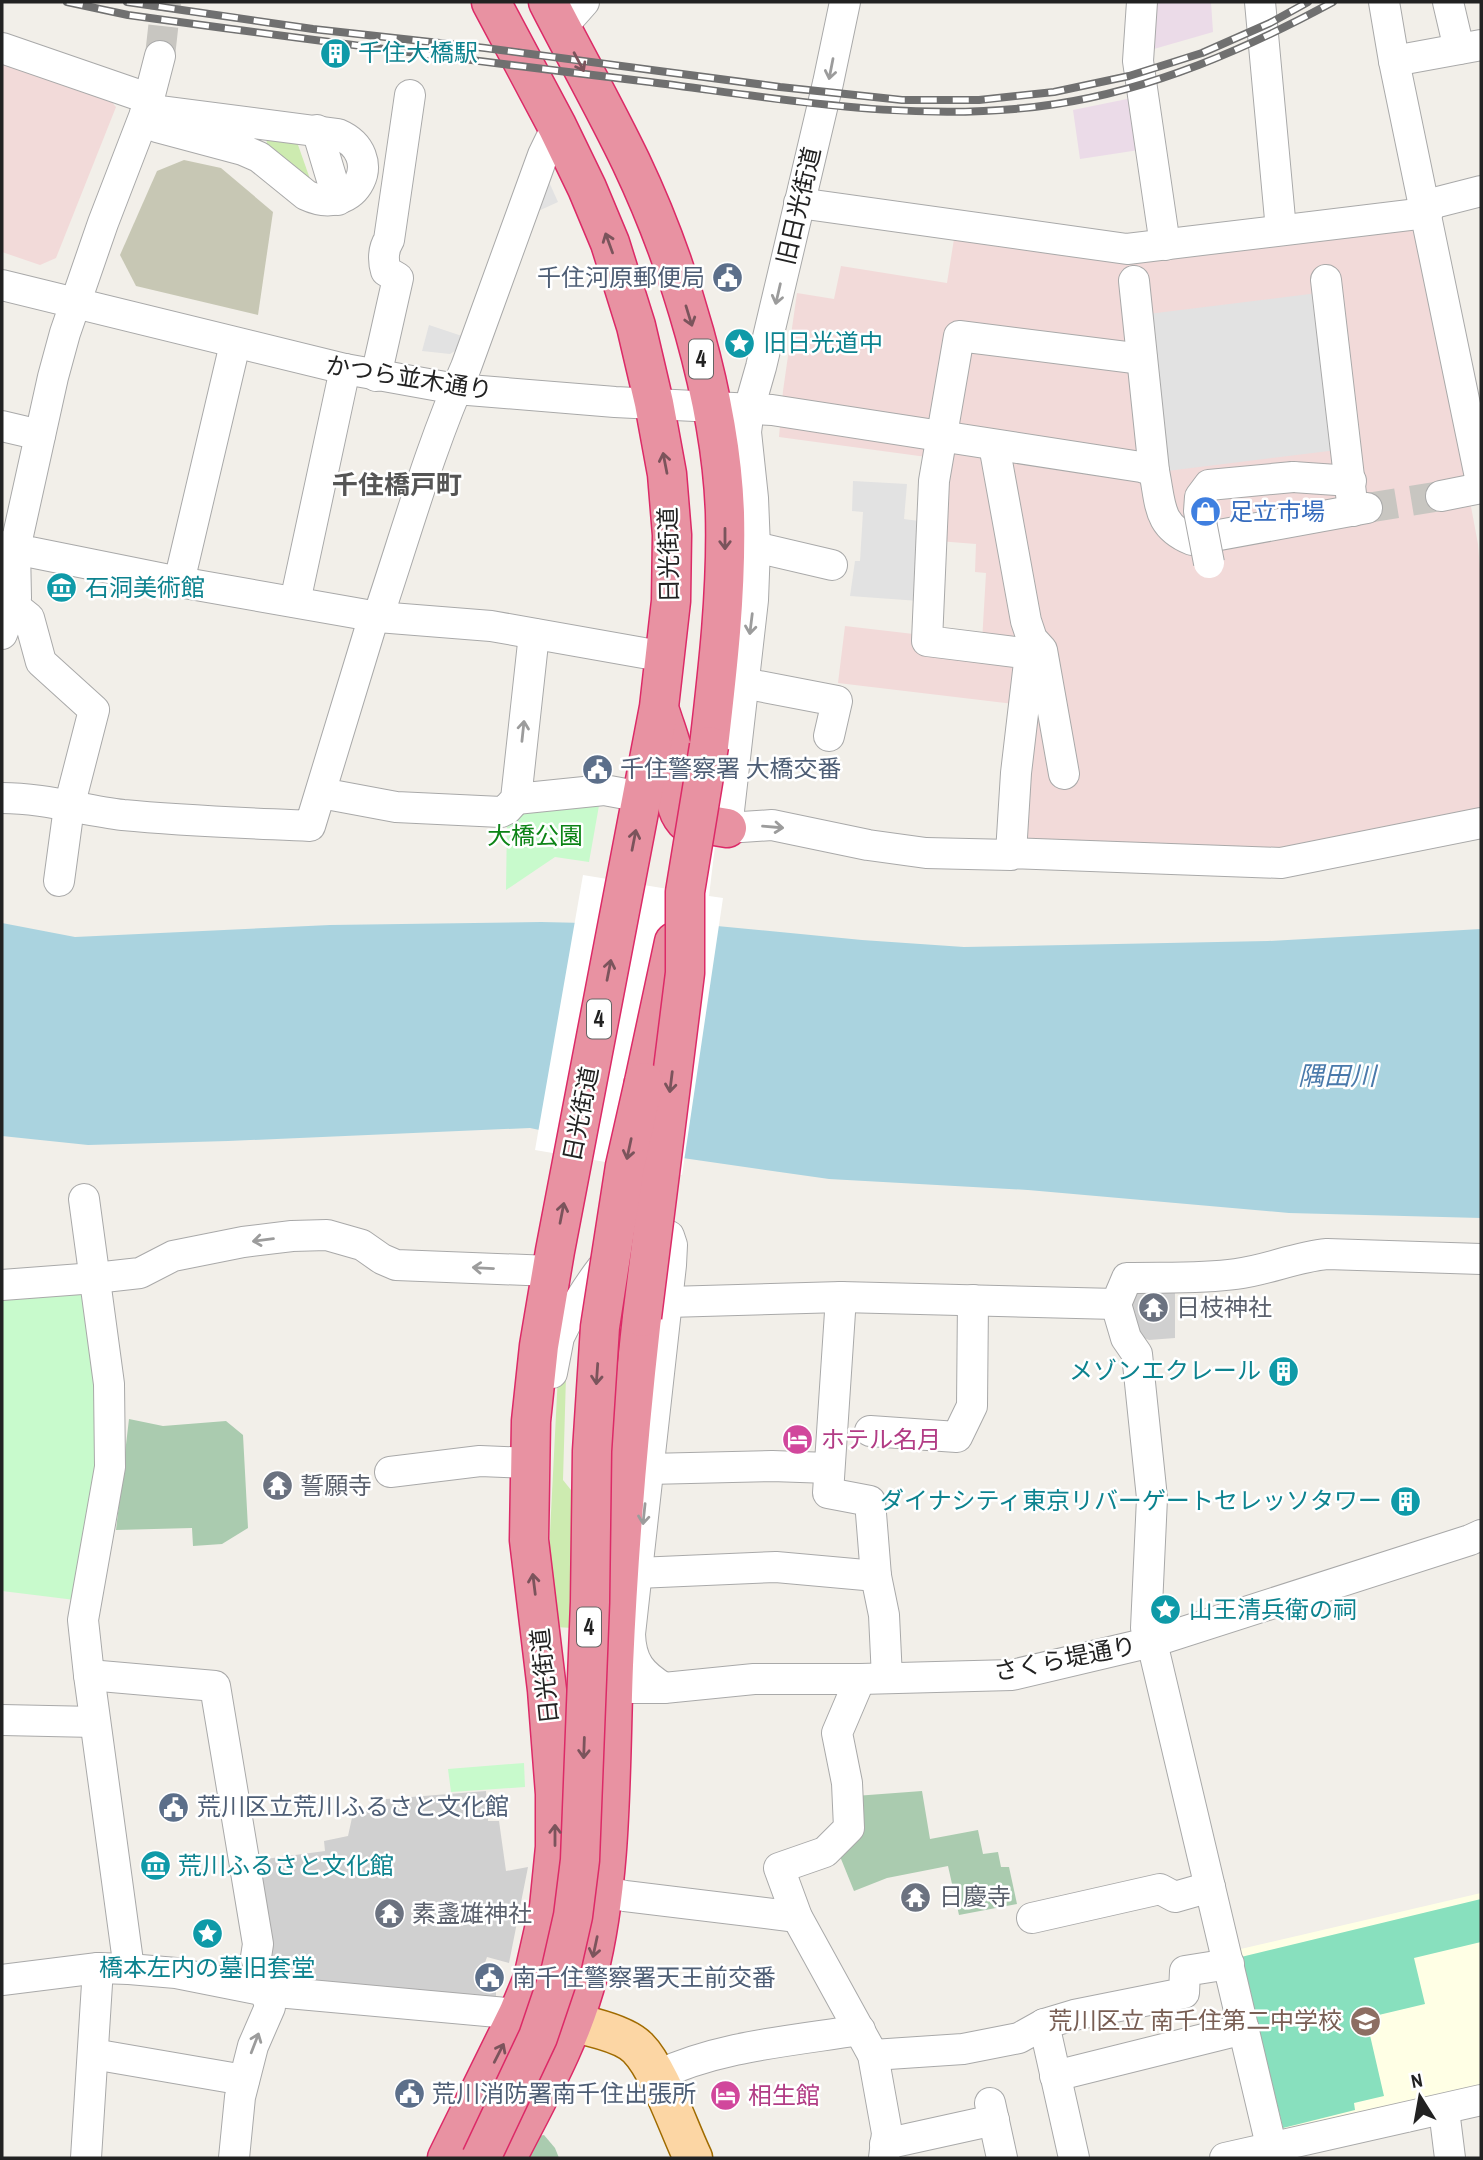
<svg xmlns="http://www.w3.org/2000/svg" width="1483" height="2160" font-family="'Archivo Narrow','Noto Sans JP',sans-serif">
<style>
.commercial{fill:#f2dad9}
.industrial{fill:#ebdbe8}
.education{fill:#ffffe5}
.religious{fill:#d0d0d0}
.construction{fill:#c7c7b4}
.grass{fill:#cdebb0}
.cemetery{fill:#aacbaf}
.park{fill:#c8facc}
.pitch{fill:#88e0be}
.parking{fill:#e2e2e2}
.water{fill:#aad3df}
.pier{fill:#fff}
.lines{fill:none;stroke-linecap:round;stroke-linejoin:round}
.minor-tunnel{stroke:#c8c6c1;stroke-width:30;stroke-dasharray:30 15;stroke-linecap:butt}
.minor-casing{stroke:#a9a9a9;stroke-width:32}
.major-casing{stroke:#a06b00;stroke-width:41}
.highway-casing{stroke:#dc2a67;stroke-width:41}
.minor{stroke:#fff;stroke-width:30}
.major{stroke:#fcd6a4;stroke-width:38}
.highway{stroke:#e892a2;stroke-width:38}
.rail-casing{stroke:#707070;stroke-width:8}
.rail{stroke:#fff;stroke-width:5;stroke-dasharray:16;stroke-linecap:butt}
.minor-bridge-casing{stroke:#a9a9a9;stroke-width:32;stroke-linecap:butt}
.highway-bridge-casing{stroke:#dc2a67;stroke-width:41;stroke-linecap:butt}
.minor-bridge{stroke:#fff;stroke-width:30}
.highway-bridge{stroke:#e892a2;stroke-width:38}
.oneway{stroke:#7b545c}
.oneway2{stroke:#9c9c9c}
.labels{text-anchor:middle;stroke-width:5;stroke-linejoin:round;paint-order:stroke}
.shield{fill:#fff;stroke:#646464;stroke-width:2}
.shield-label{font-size:23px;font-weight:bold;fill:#222}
.culture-label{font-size:24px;fill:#0d838f;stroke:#fff;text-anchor:start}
.street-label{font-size:24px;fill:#222;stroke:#fff}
.service-label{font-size:24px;fill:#4e5e75;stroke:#fff;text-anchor:start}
.shop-label{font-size:24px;fill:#366cbe;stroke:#fff;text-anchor:start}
.park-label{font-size:24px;fill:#0c8416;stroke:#fff}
.worship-label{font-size:24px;fill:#5b616d;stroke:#fff;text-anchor:start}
.hotel-label{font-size:24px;fill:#b23c85;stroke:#fff;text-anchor:start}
.education-label{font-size:24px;fill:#785e54;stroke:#fff;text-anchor:end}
.neighbourhood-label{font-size:26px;font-weight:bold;fill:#555;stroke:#fff}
.water-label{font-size:26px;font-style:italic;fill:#4a7aab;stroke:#fff}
</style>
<rect width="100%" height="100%" fill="#f2efe9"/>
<g class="commercial">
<polygon points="2,60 111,101 116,107 56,258 40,265 2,252"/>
<polygon points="1406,227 1420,235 1478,544 1481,582 1481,813 1276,854 1024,845 1030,706 838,683 845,626 982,642 986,573 975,572 976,544 938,541 934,458 779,437 783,391 797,293 834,299 841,266 947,283 954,239"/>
</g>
<g class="industrial">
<polygon points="1150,2 1211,2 1213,32 1147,51"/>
<polygon points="1132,98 1139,150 1080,159 1073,110"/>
</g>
<polygon class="education" points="1481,1893 1481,2090 1282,2139 1232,1951"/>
<g class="religious">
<polygon points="1175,1283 1175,1338 1149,1340 1132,1333 1131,1284"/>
<polygon points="486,1791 488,1821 499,1821 506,1871 528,1867 509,1963 487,1957 478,1983 496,1991 496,1997 291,1983 266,1965 250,1861 325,1851 324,1841 348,1836 353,1813 385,1809 386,1799"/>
</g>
<polygon class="construction" points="184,160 221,168 273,212 258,315 136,286 120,255 157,171"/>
<g class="grass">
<polygon points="266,138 297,142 310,179 268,149"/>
<polygon points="558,1375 566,1376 563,1480 571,1490 573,1628 555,1627 548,1572"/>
</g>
<g class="cemetery">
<polygon points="129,1419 163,1426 226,1421 243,1435 248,1528 222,1544 193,1546 192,1528 116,1530"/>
<polygon points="922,1791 930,1839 978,1830 983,1854 998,1852 1001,1867 1009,1867 1017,1904 959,1915 948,1866 887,1878 854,1891 837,1849 855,1796"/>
<polygon points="544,2135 555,2148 559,2158 523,2158 534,2137"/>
</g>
<g class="park">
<polygon points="600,800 589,862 555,857 506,890 507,818 525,810"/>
<polygon points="2,1293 81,1294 100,1382 103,1458 75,1600 2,1591"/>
<polygon points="524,1763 525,1787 451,1792 448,1769"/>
</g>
<polygon class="pitch" points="1481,1899 1481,1942 1414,1958 1425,2004 1366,2018 1384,2096 1354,2103 1355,2110 1283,2128 1241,1957"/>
<g class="parking">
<polygon points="549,182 558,202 534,213"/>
<polygon points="1318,293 1337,450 1167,471 1148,314"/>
<polygon points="429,325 462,336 455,351 450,354 422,351"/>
<polygon points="853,481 907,484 904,519 926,522 919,601 850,596 855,561 860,561 863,512 852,511"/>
</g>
<polygon class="water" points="541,922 717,926 862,940 964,947 1268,941 1481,929 1481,1218 1289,1213 1028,1190 829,1179 648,1153 530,1128 228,1141 88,1145 2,1136 2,923 75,937 330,925"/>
<polygon class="pier" points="727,746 709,896 723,898 682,1175 535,1150 583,875 668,889"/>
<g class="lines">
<g class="minor-tunnel">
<polyline points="160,56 166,2"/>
<polyline points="1367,508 1441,496"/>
</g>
<defs>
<g id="minor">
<polyline points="845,2 828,83 761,367 749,409 746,432 753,498 755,547 753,600 727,828 772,825 868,845 926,853 1011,855 1011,853 1281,863 1481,823"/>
<polyline points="1142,2 1138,61 1165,245"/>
<polyline points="1260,2 1281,230"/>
<polyline points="1384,2 1394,61 1481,482"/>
<polyline points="1448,2 1459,49"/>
<polyline points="561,28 584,2"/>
<polyline points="2,48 150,99"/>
<polyline points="160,56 145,114 103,223 65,333 53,377 15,549 179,582 378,617 491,626 666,657"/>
<polyline points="1394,61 1481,45"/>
<path d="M161,111L338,134C387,155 357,219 306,195L259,157L243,150L157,127L145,114Z"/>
<polyline points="317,130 338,200"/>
<polyline points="799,203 1127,249 1426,213 1434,203 1481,191"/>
<polyline points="1326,280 1353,511"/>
<polyline points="1134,281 1154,471"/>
<path d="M2,285L345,369L456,389L615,402L772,410L1141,467L1154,471C1161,504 1157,526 1192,540L1367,508"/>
<path d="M376,376L398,278L386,271C383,261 383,249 389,240L410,95"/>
<polyline points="2,426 40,435"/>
<polyline points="994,445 1026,621 1032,639 1042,650 1064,774"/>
<polyline points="1293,477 1351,481"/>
<polyline points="1441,496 1481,488"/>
<polyline points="2,546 15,549 16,598 2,634"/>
<polyline points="755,547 832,565"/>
<polyline points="179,582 235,344"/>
<polyline points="295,602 345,369"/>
<polyline points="14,606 29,618 41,662 94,710 69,807 59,881"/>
<path d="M378,617C406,534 430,447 466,367L543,155L557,126"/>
<polyline points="743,683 837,701 829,736"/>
<polyline points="321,793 396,807 501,812 507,809 516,799 534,634"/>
<path d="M2,798C43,798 82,810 123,815C185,821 247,823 310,826L374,616"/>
<polyline points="516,799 604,790 642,797"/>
<polyline points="1011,853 1016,773 1030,654 927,641 934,481 959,336 1142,359"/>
<polyline points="84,1199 109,1384 110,1467 83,1620 89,1675 129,1969"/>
<polyline points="2,1285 95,1278 140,1273 173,1256 243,1242 292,1236 327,1235 362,1245 382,1259 396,1265 551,1271"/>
<polyline points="841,1297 828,1493 870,1501 876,1576 884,1615 887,1678"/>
<path d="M668,1302L841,1297L1116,1304L1127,1278C1163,1277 1201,1279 1236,1274C1267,1270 1296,1257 1327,1254L1481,1259"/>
<polyline points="1116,1304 1126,1338 1137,1354 1152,1498 1146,1628 1155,1655 1274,2158"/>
<path d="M552,1373L559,1337L566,1323C581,1297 617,1236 648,1231C656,1230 661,1232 669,1236L672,1245L671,1265L630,1634C631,1662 641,1674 664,1688"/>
<polyline points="870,1431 957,1437 972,1406 973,1300"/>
<polyline points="648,1469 772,1466 829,1468"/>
<polyline points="390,1472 480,1461 530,1463"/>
<polyline points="629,1591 637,1573 776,1567 876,1576"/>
<polyline points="89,1675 215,1686 258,1944 256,1957 270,2007 253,2046 240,2097 234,2158"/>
<polyline points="860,1679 837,1733 847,1783 849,1828 825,1852 779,1868 797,1917 873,2055 887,2133 884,2158"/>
<polyline points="593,1688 664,1688 754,1679 860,1679 1012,1675 1152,1642 1470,1540 1481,1535"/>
<polyline points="2,1720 95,1722"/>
<polyline points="603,1891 625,1896 797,1917"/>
<polyline points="1032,1918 1160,1889 1175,1897 1210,1887"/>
<polyline points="2,1980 98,1968 129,1969 176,1973 266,1991 518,2014"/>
<polyline points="1044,2024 1074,2158"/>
<polyline points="93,2054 244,2080"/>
<polyline points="873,2055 963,2049 1019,2038 1044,2024 1074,2015 1184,1993 1185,1971 1229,1964"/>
<path d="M656,2076C719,2046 791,2041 860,2030"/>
<polyline points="1055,2076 1244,2029"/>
<polyline points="990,2103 1002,2158"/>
<polyline points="1444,2110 1450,2158"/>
<polyline points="885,2144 994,2120"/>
<polyline points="86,2158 98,1968"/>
<polyline points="1225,2158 1481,2100"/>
</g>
<path id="major" d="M541,2017C565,2021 621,2030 638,2048C659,2069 679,2129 693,2158"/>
<g id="highway">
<path d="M548,2C575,55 605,108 631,162C679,263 721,400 725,513C727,591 718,669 709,746"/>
<path d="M661,714C666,730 673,747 675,762C678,783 670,804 685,821L727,828"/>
<polyline points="644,1082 674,942"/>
<polyline points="447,2158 518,2014 533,1978 549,1907 555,1847 555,1794 547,1690 529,1540 531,1421 539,1346 555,1251 659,707 671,601 672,535 667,474 654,403 636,326 610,243 587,188 557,126 491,2"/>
<path d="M507,2158C537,2099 572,2039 588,1975C613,1877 610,1765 614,1665C619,1548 629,1433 642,1317"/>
</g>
</defs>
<use href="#minor" class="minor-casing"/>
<use href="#major" class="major-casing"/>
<use href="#highway" class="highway-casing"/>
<use href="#minor" class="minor"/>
<use href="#major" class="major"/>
<use href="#highway" class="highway"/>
<defs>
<g id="rail">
<path d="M67,2L128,15C302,39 476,61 650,82C783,99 921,125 1056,104C1154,89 1246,49 1333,2"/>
<polyline points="127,2 313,29 485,48 780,87 902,100 979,100 1054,92 1129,76 1202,53 1270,23 1308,2"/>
</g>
</defs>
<use href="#rail" class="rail-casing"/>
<use href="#rail" class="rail"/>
<defs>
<polyline id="minor-bridge" points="1209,563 1199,511 1200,497 1209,485 1293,477"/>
<g id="highway-bridge">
<polyline points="642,1317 685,973 685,892 709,746"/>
<polyline points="481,2158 538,2037 561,1969 573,1916 580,1860 590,1602 592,1451 600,1327 625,1166 644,1082"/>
</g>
</defs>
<use href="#minor-bridge" class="minor-bridge-casing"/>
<use href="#highway-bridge" class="highway-bridge-casing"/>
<use href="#minor-bridge" class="minor-bridge"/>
<use href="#highway-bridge" class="highway-bridge"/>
</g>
<defs><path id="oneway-shaft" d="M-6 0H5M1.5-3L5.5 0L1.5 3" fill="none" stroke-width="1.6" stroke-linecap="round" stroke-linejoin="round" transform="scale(1.75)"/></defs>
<g class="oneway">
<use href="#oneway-shaft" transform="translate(579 62) rotate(62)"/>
<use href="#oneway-shaft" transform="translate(609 243) rotate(-110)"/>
<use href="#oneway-shaft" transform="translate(689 316) rotate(73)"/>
<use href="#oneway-shaft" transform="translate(665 463) rotate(-101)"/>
<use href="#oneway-shaft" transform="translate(725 539) rotate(90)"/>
<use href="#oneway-shaft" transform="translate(634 840) rotate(-79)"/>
<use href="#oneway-shaft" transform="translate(609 970) rotate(-79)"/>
<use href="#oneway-shaft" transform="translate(671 1082) rotate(97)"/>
<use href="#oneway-shaft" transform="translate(629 1149) rotate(102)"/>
<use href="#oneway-shaft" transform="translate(562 1213) rotate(-79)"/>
<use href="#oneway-shaft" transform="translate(597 1374) rotate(94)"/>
<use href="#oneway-shaft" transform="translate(534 1584) rotate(-97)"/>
<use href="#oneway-shaft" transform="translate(584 1748) rotate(92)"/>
<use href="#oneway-shaft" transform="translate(555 1835) rotate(-90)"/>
<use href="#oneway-shaft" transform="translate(595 1947) rotate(102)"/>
<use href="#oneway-shaft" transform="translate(499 2053) rotate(-63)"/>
</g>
<g class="oneway2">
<use href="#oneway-shaft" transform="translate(831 69) rotate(101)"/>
<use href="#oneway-shaft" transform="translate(778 294) rotate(103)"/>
<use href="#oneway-shaft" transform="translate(751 624) rotate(97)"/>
<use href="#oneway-shaft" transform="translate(523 731) rotate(-84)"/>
<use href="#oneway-shaft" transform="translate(773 827) rotate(5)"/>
<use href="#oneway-shaft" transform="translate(263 1240) rotate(173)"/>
<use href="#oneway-shaft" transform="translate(483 1268) rotate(-177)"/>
<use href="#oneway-shaft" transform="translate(644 1514) rotate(96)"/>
<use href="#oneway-shaft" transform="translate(255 2043) rotate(-69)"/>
</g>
<defs>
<symbol id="building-disc" viewBox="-11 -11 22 22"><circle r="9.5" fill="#0f9aa8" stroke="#fff"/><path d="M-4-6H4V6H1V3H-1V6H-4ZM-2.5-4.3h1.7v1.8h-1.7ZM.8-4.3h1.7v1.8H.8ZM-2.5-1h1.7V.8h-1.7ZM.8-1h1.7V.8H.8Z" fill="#fff"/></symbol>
<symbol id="civic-disc" viewBox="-11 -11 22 22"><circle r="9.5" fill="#5c6f8a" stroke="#fff"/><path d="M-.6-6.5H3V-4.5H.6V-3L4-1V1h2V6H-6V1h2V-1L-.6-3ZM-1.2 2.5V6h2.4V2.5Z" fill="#fff"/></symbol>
<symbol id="sight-disc" viewBox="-11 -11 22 22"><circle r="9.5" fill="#0f9aa8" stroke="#fff"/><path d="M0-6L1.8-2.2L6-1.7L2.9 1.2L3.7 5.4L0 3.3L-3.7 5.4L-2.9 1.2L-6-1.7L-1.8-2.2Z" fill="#fff"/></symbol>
<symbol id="shop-disc" viewBox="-11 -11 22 22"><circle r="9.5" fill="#3f7fe0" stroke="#fff"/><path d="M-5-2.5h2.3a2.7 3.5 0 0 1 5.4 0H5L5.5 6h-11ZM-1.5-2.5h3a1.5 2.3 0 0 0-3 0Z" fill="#fff"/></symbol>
<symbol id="museum-disc" viewBox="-11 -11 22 22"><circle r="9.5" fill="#0f9aa8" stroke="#fff"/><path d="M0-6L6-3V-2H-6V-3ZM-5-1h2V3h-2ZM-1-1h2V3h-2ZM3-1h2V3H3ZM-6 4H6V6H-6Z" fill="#fff"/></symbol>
<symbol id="temple-disc" viewBox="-11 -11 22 22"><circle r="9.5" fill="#6b7280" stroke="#fff"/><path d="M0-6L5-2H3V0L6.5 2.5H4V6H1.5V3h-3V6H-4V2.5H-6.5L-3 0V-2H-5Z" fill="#fff"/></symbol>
<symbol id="hotel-disc" viewBox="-11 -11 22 22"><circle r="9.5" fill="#d1479c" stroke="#fff"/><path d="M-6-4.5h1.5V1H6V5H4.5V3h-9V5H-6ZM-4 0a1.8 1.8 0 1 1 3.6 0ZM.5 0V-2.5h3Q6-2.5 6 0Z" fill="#fff"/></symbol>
<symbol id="school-disc" viewBox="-11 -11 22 22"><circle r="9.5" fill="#8d6e63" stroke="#fff"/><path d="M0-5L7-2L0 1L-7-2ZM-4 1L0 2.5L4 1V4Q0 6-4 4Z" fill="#fff"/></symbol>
</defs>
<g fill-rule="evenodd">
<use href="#building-disc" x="318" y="36" width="35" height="35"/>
<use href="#civic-disc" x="710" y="260" width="35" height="35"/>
<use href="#sight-disc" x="722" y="326" width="35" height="35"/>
<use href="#shop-disc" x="1188" y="494" width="35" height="35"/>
<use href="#museum-disc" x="44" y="570" width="35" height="35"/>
<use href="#civic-disc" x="580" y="752" width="35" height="35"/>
<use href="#temple-disc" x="1136" y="1290" width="35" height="35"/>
<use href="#building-disc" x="1266" y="1354" width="35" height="35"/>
<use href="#hotel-disc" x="780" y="1422" width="35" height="35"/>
<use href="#temple-disc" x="260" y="1468" width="35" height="35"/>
<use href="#building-disc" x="1388" y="1484" width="35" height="35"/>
<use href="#sight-disc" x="1148" y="1592" width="35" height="35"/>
<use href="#civic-disc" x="156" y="1790" width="35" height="35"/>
<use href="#museum-disc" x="138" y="1848" width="35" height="35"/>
<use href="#temple-disc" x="898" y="1880" width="35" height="35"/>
<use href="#temple-disc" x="372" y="1896" width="35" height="35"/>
<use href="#sight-disc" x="190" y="1916" width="35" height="35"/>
<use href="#civic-disc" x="472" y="1960" width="35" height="35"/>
<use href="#school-disc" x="1348" y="2004" width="35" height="35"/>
<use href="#civic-disc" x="392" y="2076" width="35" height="35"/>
<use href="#hotel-disc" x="708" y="2078" width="35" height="35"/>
</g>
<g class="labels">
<g class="shield">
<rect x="689" y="339.5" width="24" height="39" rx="5"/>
<rect x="587" y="999.5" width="24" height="39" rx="5"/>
<rect x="577" y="1607.5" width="24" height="39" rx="5"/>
</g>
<g class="shield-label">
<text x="701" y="367">4</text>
<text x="599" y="1027">4</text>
<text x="589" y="1635">4</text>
</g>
<g class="culture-label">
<text x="358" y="61">千住大橋駅</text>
<text x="763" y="351">旧日光道中</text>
<text x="85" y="596">石洞美術館</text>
<text x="1261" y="1379" text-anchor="end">メゾンエクレール</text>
<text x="1382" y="1509" text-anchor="end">ダイナシティ東京リバーゲートセレッソタワー</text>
<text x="1189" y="1618">山王清兵衛の祠</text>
<text x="178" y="1874">荒川ふるさと文化館</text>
<text x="207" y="1976" text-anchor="middle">橋本左内の墓旧套堂</text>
</g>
<g class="street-label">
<text transform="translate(799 206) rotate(-77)" y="8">旧日光街道</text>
<text transform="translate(409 378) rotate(9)" y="8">かつら並木通り</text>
<text transform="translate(669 555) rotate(-91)" y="8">日光街道</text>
<text transform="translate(581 1114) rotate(-79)" y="8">日光街道</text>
<text transform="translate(1065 1659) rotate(-11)" y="8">さくら堤通り</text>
<text transform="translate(545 1676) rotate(-96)" y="8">日光街道</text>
</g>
<g class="service-label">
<text x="705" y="286" text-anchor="end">千住河原郵便局</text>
<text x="620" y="777">千住警察署 大橋交番</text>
<text x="197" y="1815">荒川区立荒川ふるさと文化館</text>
<text x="512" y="1986">南千住警察署天王前交番</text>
<text x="432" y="2102">荒川消防署南千住出張所</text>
</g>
<g class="shop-label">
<text x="1229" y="520">足立市場</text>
</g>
<g class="park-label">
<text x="535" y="844">大橋公園</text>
</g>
<g class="worship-label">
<text x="1176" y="1316">日枝神社</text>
<text x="300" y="1494">誓願寺</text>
<text x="939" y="1905">日慶寺</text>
<text x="412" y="1922">素盞雄神社</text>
</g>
<g class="hotel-label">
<text x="821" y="1448">ホテル名月</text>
<text x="748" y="2104">相生館</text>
</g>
<g class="education-label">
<text x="1342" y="2029">荒川区立 南千住第二中学校</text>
</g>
<g class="neighbourhood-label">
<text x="397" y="494">千住橋戸町</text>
</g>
<g class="water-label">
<text x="1337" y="1085">隅田川</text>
</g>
</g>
<rect width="1483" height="2160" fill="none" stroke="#222222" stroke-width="7"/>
<g transform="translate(1420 2097) rotate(349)" stroke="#ffffff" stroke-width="5" paint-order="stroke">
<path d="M0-5L12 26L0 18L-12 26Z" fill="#222222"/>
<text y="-10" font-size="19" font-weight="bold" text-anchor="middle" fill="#222222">N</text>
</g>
</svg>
